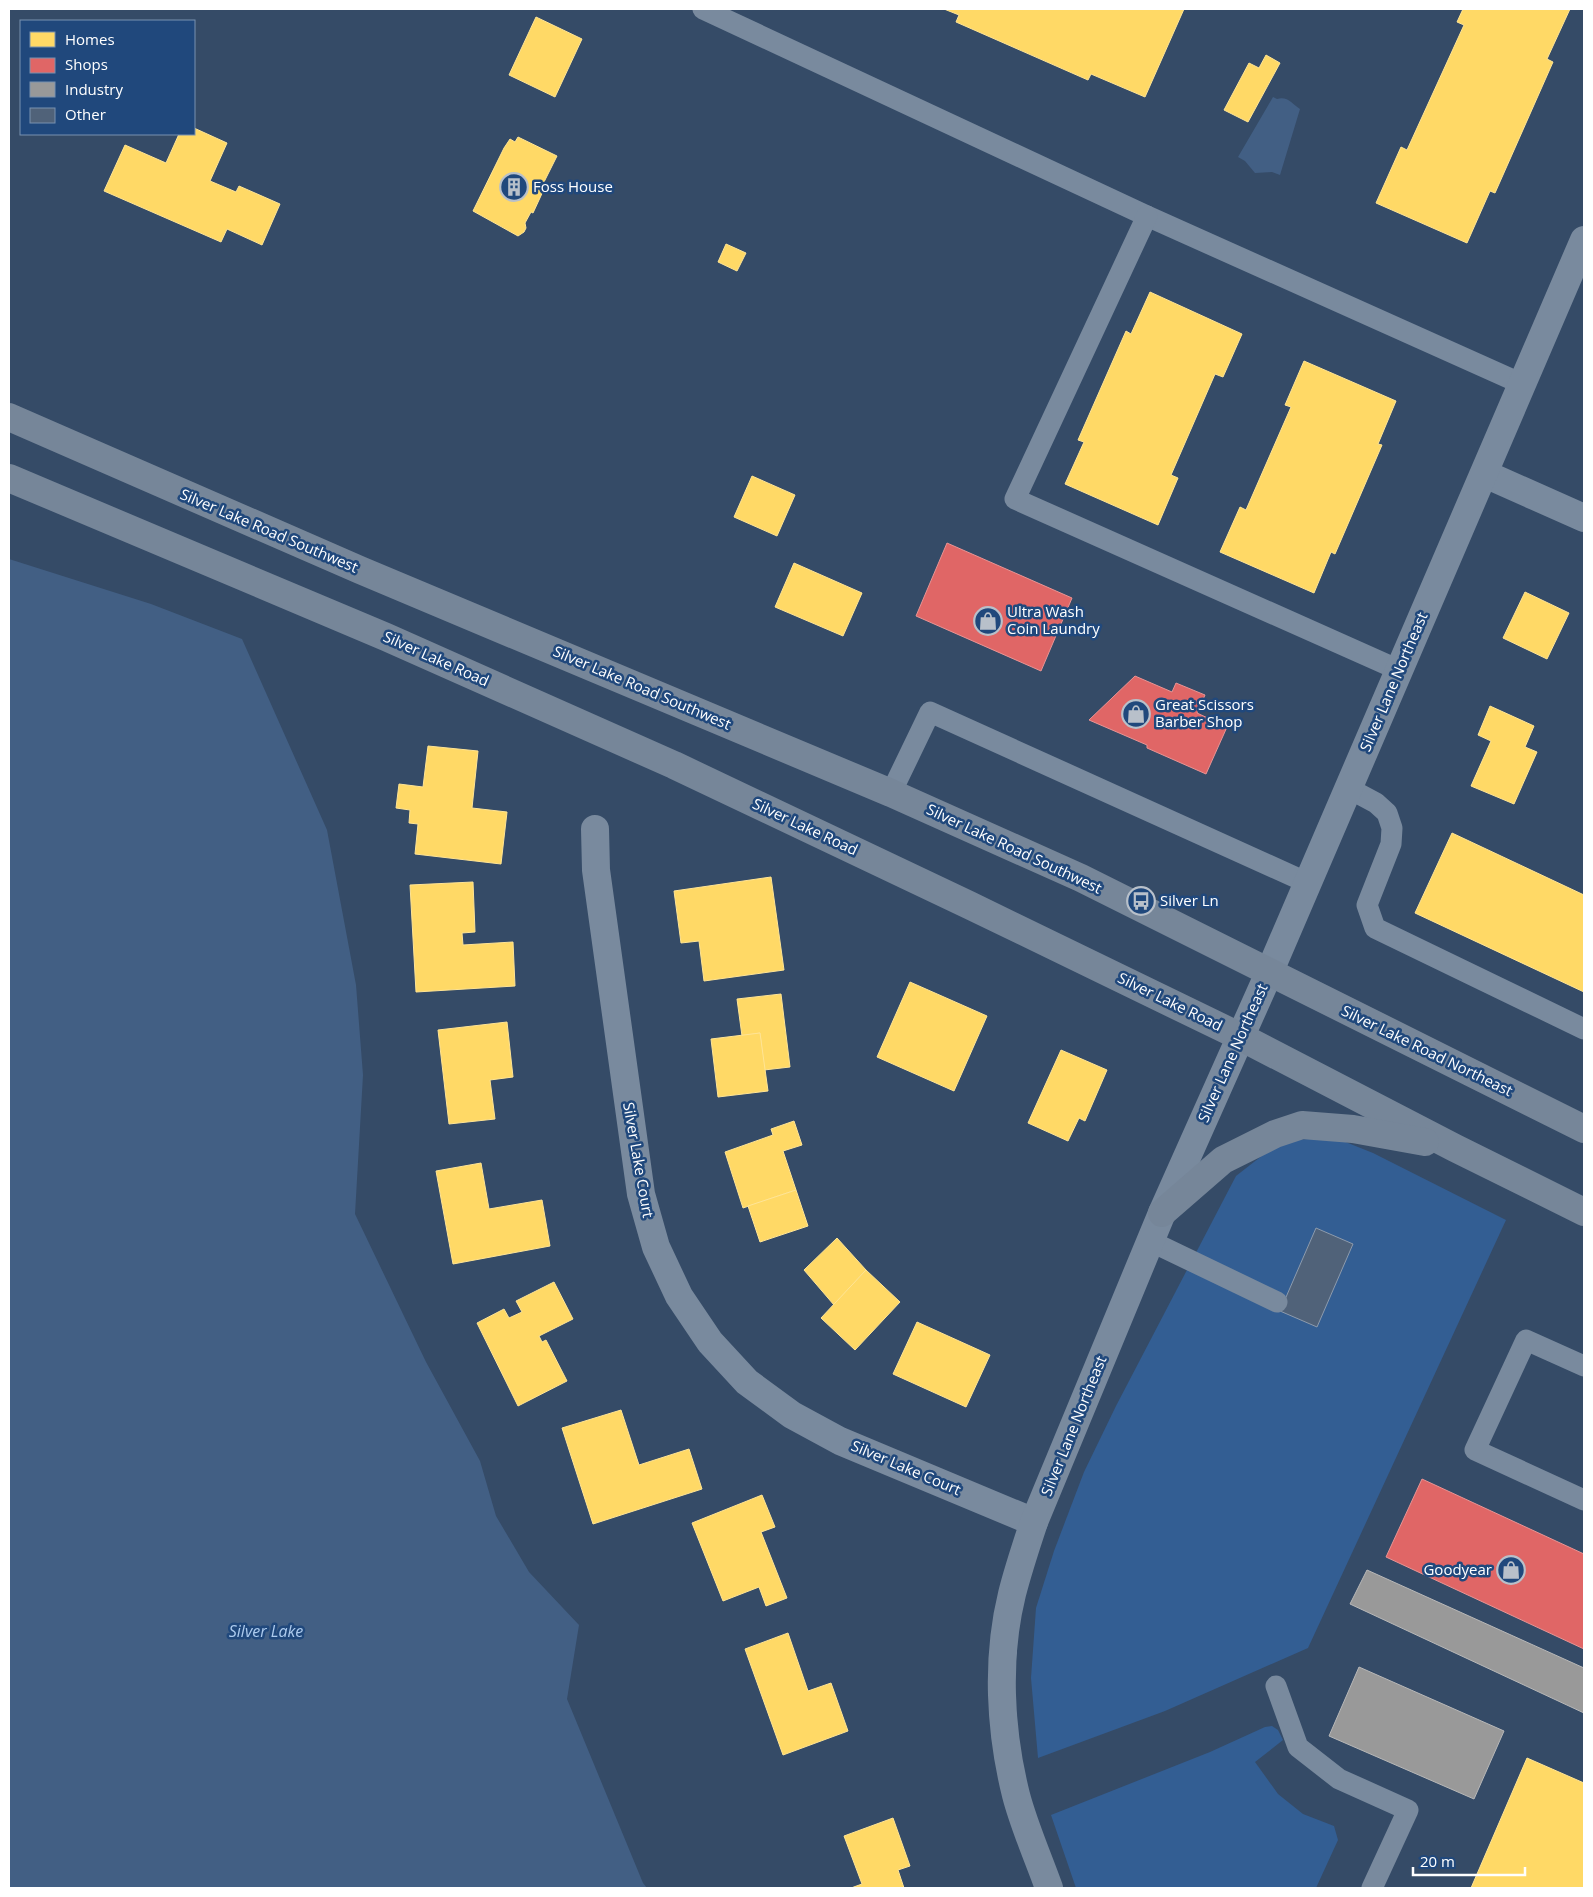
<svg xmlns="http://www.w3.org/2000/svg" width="1593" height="1897" font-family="'Open Sans',sans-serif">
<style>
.green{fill:#335e93}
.water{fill:#425f84}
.homes{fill:#ffd966;stroke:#ffe494}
.shops{fill:#e06666;stroke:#e99494}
.industry{fill:#999;stroke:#b8b8b8}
.building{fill:#506279;stroke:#8d9bad}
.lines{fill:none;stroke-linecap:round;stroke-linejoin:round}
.service{stroke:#798a9e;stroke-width:21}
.minor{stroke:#798a9e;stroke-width:28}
.tertiary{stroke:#798a9e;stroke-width:28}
.secondary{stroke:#768699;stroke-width:28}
.labels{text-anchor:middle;stroke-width:5;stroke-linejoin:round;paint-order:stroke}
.poi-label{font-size:15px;fill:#fff;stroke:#20487c;text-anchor:start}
.street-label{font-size:15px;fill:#fff;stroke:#20487c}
.water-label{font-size:16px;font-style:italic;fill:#adcbee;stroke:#20487c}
</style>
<rect width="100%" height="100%" fill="#354b67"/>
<g class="green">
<polygon points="1333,1137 1373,1153 1506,1220 1308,1648 1165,1711 1038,1758 1031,1678 1036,1608 1054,1551 1084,1472 1116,1406 1236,1176 1268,1151 1296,1140"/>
<polygon points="1272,1726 1278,1730 1283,1740 1255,1762 1278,1794 1303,1814 1334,1826 1338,1840 1316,1888 1076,1888 1051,1815 1210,1752 1265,1727"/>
</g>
<g class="water">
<path d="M1273,97L1277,99C1288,96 1292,104 1300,109L1280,175L1272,172L1255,173L1245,161L1238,157Z"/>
<polygon points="9,559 151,604 242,639 327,830 356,985 363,1075 355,1214 426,1362 480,1461 496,1516 529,1572 579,1625 567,1699 643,1883 647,1888 9,1888"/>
</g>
<g class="homes">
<polygon points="944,9 1184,9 1145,97 1091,74 1088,80 956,22 959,15"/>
<polygon points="1463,9 1570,9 1547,59 1553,62 1495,193 1490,191 1467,243 1376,203 1401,147 1407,150 1464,25 1457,22"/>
<polygon points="536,17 582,39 555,97 509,75"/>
<polygon points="1266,55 1280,63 1248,122 1224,110 1249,63 1259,68"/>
<polygon points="194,128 227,143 210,181 236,192 239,186 280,204 262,245 227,229 221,242 104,191 125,145 166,163 179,134 194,134"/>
<polygon points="518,137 557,156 542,186 545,187 533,213 531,212 525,223 526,228 524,232 518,236 473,211 504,148 510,139 515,142"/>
<polygon points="726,244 746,253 737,271 718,262"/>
<polygon points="1150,292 1242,334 1223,377 1215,374 1171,475 1178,478 1158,525 1065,484 1084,442 1078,440 1126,331 1131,334"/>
<polygon points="1304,361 1396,401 1378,444 1382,445 1335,554 1331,552 1314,593 1220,552 1240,507 1246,510 1291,407 1285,405"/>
<polygon points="752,476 795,495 777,536 734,517"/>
<polygon points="794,563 862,593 843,636 775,607"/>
<polygon points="1525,592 1569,613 1547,659 1503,638"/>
<polygon points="1490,706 1534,726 1525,747 1537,752 1514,804 1471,786 1491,741 1478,735"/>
<polygon points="428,746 478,751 472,808 507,812 501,864 415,854 418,824 409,823 410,810 396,808 399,784 423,787"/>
<polygon points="1452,833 1584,895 1584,992 1415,913"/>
<polygon points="771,877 784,970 704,981 699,941 681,943 674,891"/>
<polygon points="473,882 475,932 462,933 463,945 513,942 515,986 416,992 410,885"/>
<polygon points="910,982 987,1016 954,1091 877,1057"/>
<polygon points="781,994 790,1067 764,1070 760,1033 742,1036 737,999"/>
<polygon points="507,1022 513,1077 490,1080 495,1119 449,1124 438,1030"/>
<polygon points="760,1033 768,1091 718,1097 711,1039"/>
<polygon points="1061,1050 1107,1070 1085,1121 1079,1118 1068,1141 1028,1123"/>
<polygon points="794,1121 802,1145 783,1151 796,1190 743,1208 725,1152 773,1135 771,1129"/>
<polygon points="481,1163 489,1209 542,1200 550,1246 453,1264 436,1171"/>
<polygon points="796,1190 808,1226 760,1242 748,1206"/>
<polygon points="837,1238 866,1270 834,1305 804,1270"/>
<polygon points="866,1270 900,1302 855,1350 821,1318"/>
<polygon points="554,1282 573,1319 539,1336 542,1342 546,1340 567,1381 518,1406 477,1323 504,1309 509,1318 522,1312 516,1301"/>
<polygon points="917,1322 990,1355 966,1407 893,1374"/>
<polygon points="621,1410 639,1465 689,1449 702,1489 593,1524 562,1428"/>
<polygon points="762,1495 775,1527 761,1532 787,1598 766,1606 759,1587 723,1601 692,1523"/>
<polygon points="788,1633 808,1691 831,1683 848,1731 783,1755 745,1649"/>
<polygon points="1527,1758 1584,1783 1584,1888 1471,1888"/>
<polygon points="893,1818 910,1866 898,1870 904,1888 851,1888 862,1884 844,1836"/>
</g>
<g class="shops">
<polygon points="947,543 1072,598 1041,671 916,616"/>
<polygon points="1135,676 1172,692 1176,683 1205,695 1197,713 1227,727 1206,774 1147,748 1147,745 1089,720"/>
<polygon points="1422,1479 1584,1554 1584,1649 1386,1557"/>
</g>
<g class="industry">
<polygon points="1367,1570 1584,1668 1584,1713 1350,1604"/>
<polygon points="1359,1667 1504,1731 1474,1799 1329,1736"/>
</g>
<polygon class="building" points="1316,1228 1353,1244 1317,1327 1280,1311"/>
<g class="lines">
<g class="service">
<polyline points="703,9 1147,216 1522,384"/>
<polyline points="1147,216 1015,499 1399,670"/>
<polyline points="1348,788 1376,803 1387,813 1392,828 1391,844 1367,905 1375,928 1584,1029"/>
<polyline points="891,793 930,712 1308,883"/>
<polyline points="1150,1241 1277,1302"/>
<polyline points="1584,1366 1526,1340 1475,1450 1584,1500"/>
<polyline points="1276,1686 1298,1747 1339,1779 1408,1810 1372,1888"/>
</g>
<g class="minor">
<polyline points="1485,474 1584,518"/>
<polyline points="595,829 596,870 641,1194 656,1247 679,1296 710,1342 747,1382 792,1415 840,1441 1034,1522"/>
</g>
<path class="tertiary" d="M1049,1888C1038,1857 1024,1826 1016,1795C1000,1731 996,1659 1012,1594C1018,1570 1026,1546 1034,1522L1162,1213L1269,973L1584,240"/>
<g class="secondary">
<polyline points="9,417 360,570 891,793 1081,878 1584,1129"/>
<polyline points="9,478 386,637 674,765 969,905 1239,1036 1455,1148 1584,1212"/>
<polyline points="1162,1213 1223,1160 1275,1134 1302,1125 1353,1129 1425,1142"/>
</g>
</g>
<defs>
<symbol id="building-ring" viewBox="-11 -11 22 22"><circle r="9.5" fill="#20487c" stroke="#b8c0ca" stroke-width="1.5"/><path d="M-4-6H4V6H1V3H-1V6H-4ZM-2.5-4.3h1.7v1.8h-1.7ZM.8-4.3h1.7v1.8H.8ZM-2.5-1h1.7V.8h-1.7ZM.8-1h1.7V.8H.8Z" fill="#b8c0ca"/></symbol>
<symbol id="shop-ring" viewBox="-11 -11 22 22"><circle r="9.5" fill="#20487c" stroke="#b8c0ca" stroke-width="1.5"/><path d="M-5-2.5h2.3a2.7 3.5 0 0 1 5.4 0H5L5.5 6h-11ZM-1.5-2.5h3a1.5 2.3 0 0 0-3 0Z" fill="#b8c0ca"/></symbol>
<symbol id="bus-ring" viewBox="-11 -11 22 22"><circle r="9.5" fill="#20487c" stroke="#b8c0ca" stroke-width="1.5"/><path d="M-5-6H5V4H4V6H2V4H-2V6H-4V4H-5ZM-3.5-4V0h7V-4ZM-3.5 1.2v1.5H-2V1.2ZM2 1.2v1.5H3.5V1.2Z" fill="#b8c0ca"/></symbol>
</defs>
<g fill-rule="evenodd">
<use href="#building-ring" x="498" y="171" width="32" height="32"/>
<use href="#shop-ring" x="972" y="605" width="32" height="32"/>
<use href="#shop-ring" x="1120" y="698" width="32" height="32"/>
<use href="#bus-ring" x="1125" y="885" width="32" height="32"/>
<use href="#shop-ring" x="1495" y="1554" width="32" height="32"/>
</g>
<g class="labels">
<g class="poi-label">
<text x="533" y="192">Foss House</text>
<text x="1007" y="617">Ultra Wash<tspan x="1007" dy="17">Coin Laundry</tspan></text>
<text x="1155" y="710">Great Scissors<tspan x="1155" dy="17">Barber Shop</tspan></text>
<text x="1160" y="906">Silver Ln</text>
<text x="1492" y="1575" text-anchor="end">Goodyear</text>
</g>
<g class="street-label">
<text transform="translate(269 531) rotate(23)" y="5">Silver Lake Road Southwest</text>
<text transform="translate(436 659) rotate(24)" y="5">Silver Lake Road</text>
<text transform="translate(1394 682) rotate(-67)" y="5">Silver Lane Northeast</text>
<text transform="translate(642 688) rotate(23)" y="5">Silver Lake Road Southwest</text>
<text transform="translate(805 827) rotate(25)" y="5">Silver Lake Road</text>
<text transform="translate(1014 849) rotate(25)" y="5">Silver Lake Road Southwest</text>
<text transform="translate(1170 1002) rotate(26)" y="5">Silver Lake Road</text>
<text transform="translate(1427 1051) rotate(26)" y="5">Silver Lake Road Northeast</text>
<text transform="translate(1233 1053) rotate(-66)" y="5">Silver Lane Northeast</text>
<text transform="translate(638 1160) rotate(80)" y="5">Silver Lake Court</text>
<text transform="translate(1074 1426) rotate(-68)" y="5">Silver Lane Northeast</text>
<text transform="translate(906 1468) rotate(23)" y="5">Silver Lake Court</text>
</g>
<g class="water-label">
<text x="266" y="1637">Silver Lake</text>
</g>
</g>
<rect width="1593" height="1897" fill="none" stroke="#ffffff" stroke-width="20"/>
<rect x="20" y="20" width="175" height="115" fill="#20487c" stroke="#7991b0"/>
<rect x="30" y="32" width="25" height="15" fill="#ffd966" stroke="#7991b0"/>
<text x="65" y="45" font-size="15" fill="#ffffff">Homes</text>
<rect x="30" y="58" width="25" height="15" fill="#e06666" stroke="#7991b0"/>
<text x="65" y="70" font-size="15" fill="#ffffff">Shops</text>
<rect x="30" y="82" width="25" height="15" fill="#999999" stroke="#7991b0"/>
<text x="65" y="95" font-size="15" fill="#ffffff">Industry</text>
<rect x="30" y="108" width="25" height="15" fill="#506279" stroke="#7991b0"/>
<text x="65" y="120" font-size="15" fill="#ffffff">Other</text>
<path d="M1413 1867v8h112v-8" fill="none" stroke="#ffffff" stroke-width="2.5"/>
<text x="1420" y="1867" font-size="15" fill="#ffffff" stroke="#20487c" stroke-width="4" paint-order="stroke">20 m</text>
</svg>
